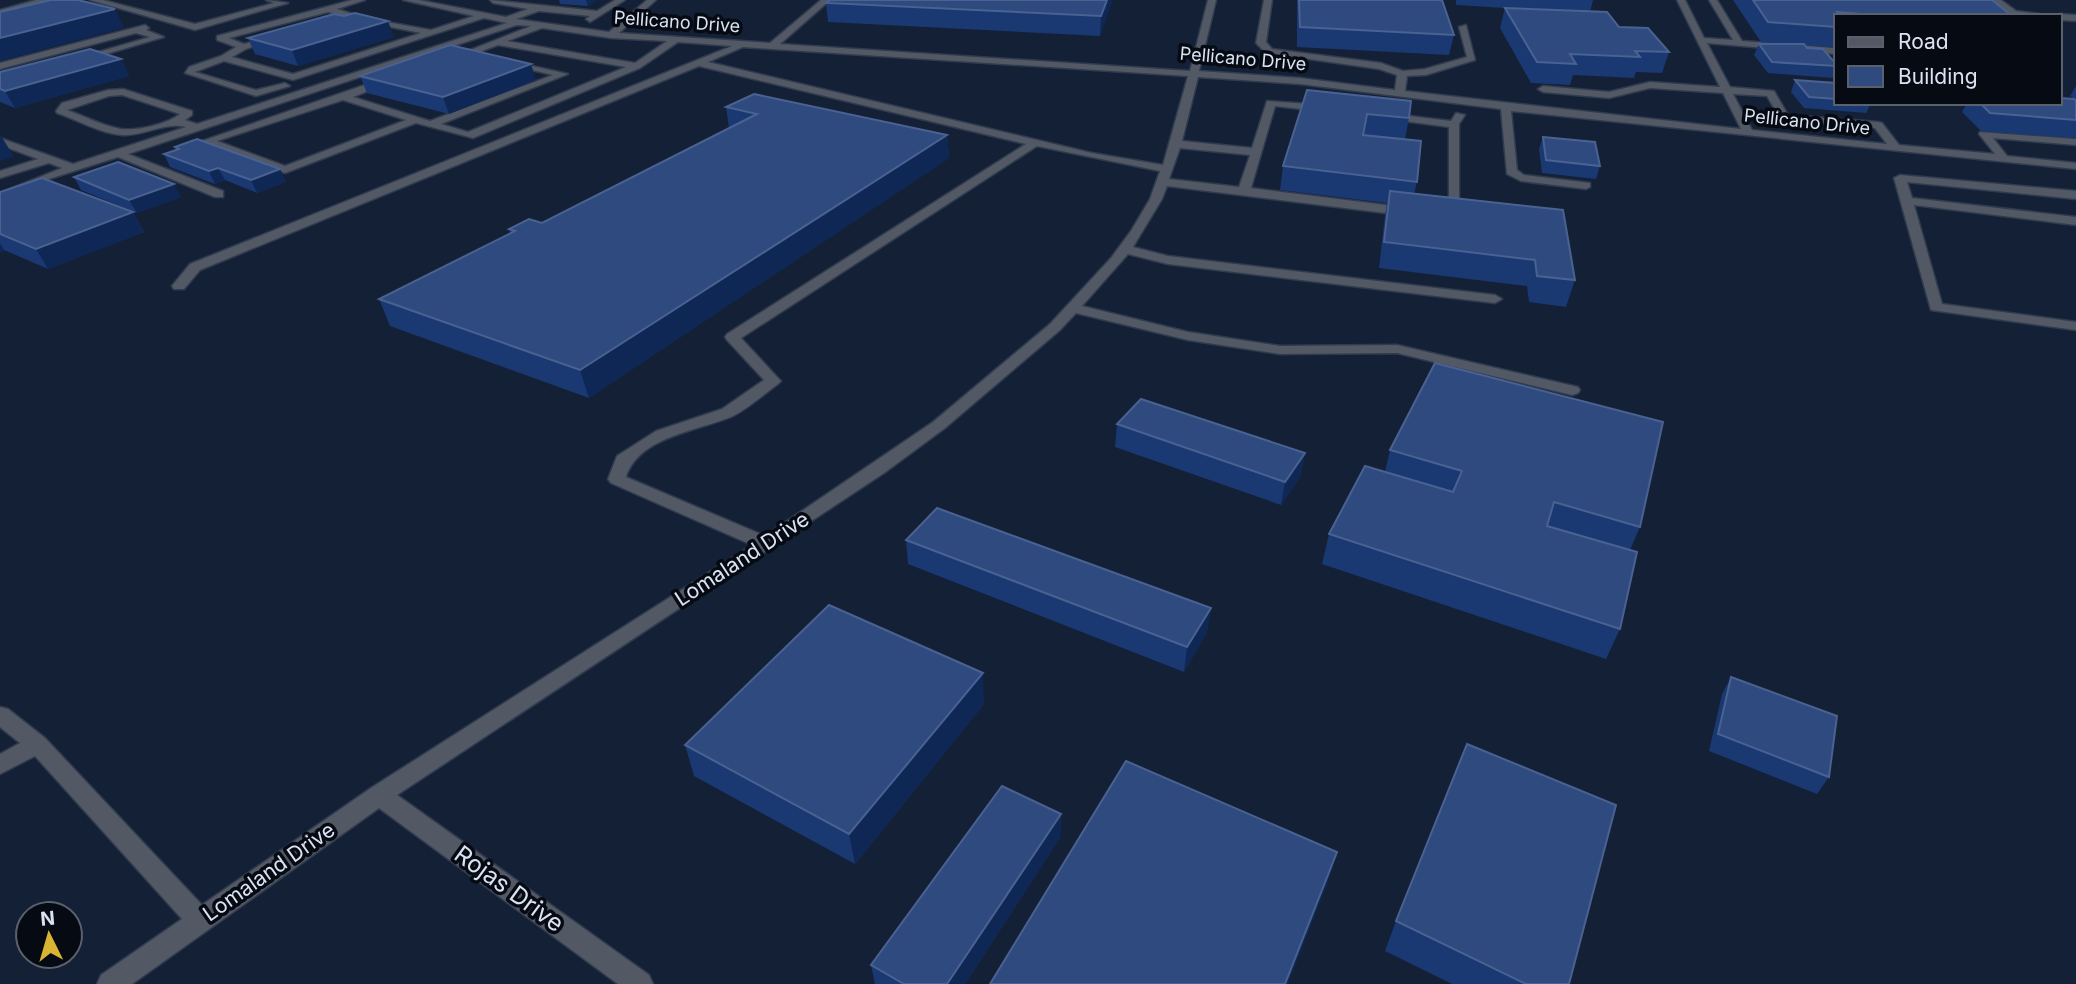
<svg xmlns="http://www.w3.org/2000/svg" width="2076" height="984" font-family="Inter,sans-serif">
<style>
.lines{fill:none;stroke-linecap:round;stroke-linejoin:round}
.minor-casing{stroke:#303b4f;stroke-width:3}
.minor{fill:#525864;fill-rule:evenodd}
.wall{fill:#1a3872}
.shaded-wall{fill:#0f2754}
.building{fill:#2f4a7f;stroke:#4a6291;stroke-width:2}
.labels{text-anchor:middle;stroke-width:7;stroke-linejoin:round;paint-order:stroke}
.far-street-label{font-size:18px;fill:#dbe3f2;stroke:#050a13}
.street-label{font-size:21px;fill:#dbe3f2;stroke:#050a13}
.near-street-label{font-size:24px;fill:#dbe3f2;stroke:#050a13}
</style>
<rect width="100%" height="100%" fill="#142035"/>
<g class="lines">
<defs>
<g id="minor">
<polygon points="36,0 49,0 0,16 0,10"/>
<polygon points="90,0 103,0 195,24 274,3 266,0 288,3 195,30"/>
<path d="M352,0H365L337,9L356,15V19L328,12L229,38L244,44L273,36L277,39L246,49L232,57L293,74L421,33L365,22V18L431,30L474,16L403,0H419L506,17L528,9L493,3L490,0L597,11L615,0H625L590,22L586,19L590,16L539,11L516,19L609,32L647,0H656L619,33L770,43L821,0H830L780,44L1190,71L1208,0H1216L1199,71L1300,78L1395,90L1397,75L1379,69L1266,53L1256,43L1264,0H1272L1266,42L1272,49L1381,63L1403,71L1425,69L1467,57L1459,27L1466,25L1475,60L1426,75L1407,76L1405,91L1741,129L1723,93L1650,88L1609,98L1543,92L1538,89L1543,86L1609,92L1650,82L1720,87L1677,0H1685L1704,38L1733,40L1709,0H1717L1742,41L1836,48V54L1707,43L1730,87L1774,91L1788,115L1878,122L1882,123L1899,145L1995,154L1979,134L1980,132L2076,139V145L1993,138L2007,156L2076,163V169L1511,111L1517,170L1524,175L1590,183V187L1586,189L1521,181L1507,174L1501,109L1300,84L1198,77L1182,141L1252,148L1267,101L1310,104L1315,107L1310,110L1275,106L1251,188L1410,208L1416,212L1410,216L1167,186L1162,199L1133,247L1168,256L1495,295L1502,299L1495,303L1168,264L1128,254L1082,306L1188,332L1280,346L1397,345L1578,387L1580,390L1578,393L1572,395L1397,353L1280,354L1188,340L1076,313L1060,330L945,428L884,473L397,795L649,975L653,984H618L379,808L132,984H97L101,975L182,919L35,756L0,774V754L20,743L0,727V707L8,709L45,738L202,905L371,788L752,545L611,483L608,479L617,456L656,431L722,409L764,380L727,340L725,337L727,334L1026,144L699,66L200,270L184,289H174L172,286L190,264L732,46L678,42L640,68L473,138L416,123L285,173L202,141L385,78L388,79V83L353,97L430,121L553,75L506,64V60L568,74L441,124L468,132L626,67L498,45L458,60L450,58L531,26L517,25L128,154L223,191V197H215L118,157L46,180L0,201V193L62,168L49,163L0,178V171L38,159L0,145V138L73,164L186,127C165,121 143,137 121,135C100,133 77,120 57,113L56,111L62,103L108,90L123,89L192,111V115L185,120L197,124L507,23L484,18L293,80L224,61L195,72L256,90L285,83L290,86L256,96L185,73L189,67L221,56L236,47L217,40V36ZM542,28L611,38L667,41L635,63L507,41ZM743,47L772,49L1188,76L1163,165L1092,153L708,62ZM1733,94L1767,96L1781,120L1785,121L1875,128L1887,144L1752,130ZM122,95L180,114C167,124 138,131 121,129C103,126 84,116 67,110L109,96ZM343,100L406,120L285,166L217,141ZM1037,146L1160,171L1150,199L1131,231L1111,258L1050,324L933,422L765,536L626,477C639,436 699,431 733,416C749,408 764,394 778,384L781,381L778,378L741,338ZM1180,148L1250,155L1239,187L1169,179Z"/>
<polygon points="1992,0 2001,0 2016,11 2054,16 2011,15"/>
<polygon points="2060,14 2076,15 2076,21 2060,20 2060,16 2057,16"/>
<polygon points="145,25 149,28 146,30 164,37 79,62 74,59 150,37 136,33 0,69 0,63"/>
<polygon points="1385,113 1451,121 1456,113 1465,115 1459,124 1459,221 1451,222 1445,218 1449,215 1449,127 1381,118 1380,116"/>
<polygon points="1900,175 2076,191 2076,199 1907,182 1912,198 2076,217 2076,225 1914,205 1942,304 2076,322 2076,330 1931,310 1894,178"/>
</g>
</defs>
<use href="#minor" class="minor-casing"/>
<use href="#minor" class="minor"/>
</g>
<g class="wall">
<polygon points="559,0 597,0 588,6 560,4"/>
<polygon points="830,0 1112,0 1100,36 828,22 826,3"/>
<polygon points="1297,0 1442,0 1454,35 1449,55 1297,47"/>
<polygon points="1456,0 1593,0 1590,12 1669,52 1662,73 1636,72 1634,78 1573,75 1570,85 1531,83 1500,28 1505,8 1456,5"/>
<polygon points="1733,0 1992,0 2012,16 1836,16 1836,48 1805,45 1807,48 1836,64 1836,71 1833,78 1768,73 1754,55 1759,44 1788,44 1761,42"/>
<polygon points="394,37 298,66 255,54 248,38"/>
<polygon points="121,59 129,76 15,108 0,102 0,72"/>
<polygon points="360,76 536,80 449,114 367,93"/>
<polygon points="1795,80 1836,83 1836,103 1871,103 1866,113 1804,108 1791,92"/>
<polygon points="2076,86 2076,101 2070,96"/>
<polygon points="1307,90 1409,118 1405,139 1417,182 1414,194 1575,280 1566,307 1529,302 1527,286 1379,268 1385,215 1387,203 1280,190 1283,166"/>
<polygon points="2076,101 2076,138 1981,131 1962,112 1967,103 2060,103"/>
<polygon points="726,107 947,135 949,158 589,398 390,326 379,299 510,233 509,229 542,223 729,128"/>
<polygon points="1543,137 1600,166 1596,179 1542,173 1539,149"/>
<polygon points="175,147 280,169 286,182 257,193 225,180 215,184 170,167 164,154 176,150"/>
<polygon points="74,177 181,197 137,213 81,190"/>
<polygon points="0,192 133,212 144,232 48,269 4,250 0,252"/>
<polygon points="1435,363 1640,527 1630,550 1620,629 1606,659 1322,564 1329,534 1385,472 1390,450"/>
<polygon points="1117,424 1301,476 1281,505 1115,447"/>
<polygon points="906,540 1211,608 1207,632 1184,672 908,564"/>
<polygon points="1731,677 1829,777 1817,794 1709,751 1722,694"/>
<polygon points="984,704 855,864 694,776 685,745"/>
<polygon points="1061,814 1060,838 965,984 875,984 871,965"/>
<polygon points="1396,921 1569,984 1452,984 1385,951"/>
</g>
<g class="shaded-wall">
<polygon points="586,0 597,0 588,6"/>
<polygon points="1107,0 1112,0 1112,3 1100,36 1101,16"/>
<polygon points="115,9 124,28 0,61 0,38"/>
<polygon points="388,21 394,37 298,66 292,50"/>
<polygon points="121,59 129,76 15,108 5,91"/>
<polygon points="531,64 536,80 449,114 443,97"/>
<polygon points="0,134 14,157 0,161"/>
<polygon points="947,135 949,158 589,398 580,370"/>
<polygon points="218,168 225,180 215,184 209,171"/>
<polygon points="280,169 286,182 257,193 251,180"/>
<polygon points="174,184 181,197 137,213 129,200"/>
<polygon points="133,212 144,232 48,269 36,249"/>
<polygon points="0,243 4,250 0,252"/>
<polygon points="1305,453 1301,476 1281,505 1285,482"/>
<polygon points="1211,608 1207,632 1184,672 1187,647"/>
<polygon points="983,673 984,704 855,864 849,834"/>
<polygon points="1061,814 1060,838 965,984 947,984"/>
<polygon points="1337,852 1328,882 1288,984 1285,984"/>
</g>
<g class="building">
<polygon points="51,0 78,0 115,9 0,38 0,12"/>
<polygon points="830,0 1107,0 1101,16 826,3"/>
<polygon points="1299,0 1442,0 1454,35 1300,27"/>
<polygon points="1753,0 1992,0 2012,16 1885,16 1837,12 1840,16 1836,16 1836,27 1768,22"/>
<polygon points="1505,8 1607,12 1619,27 1648,28 1669,52 1635,51 1640,57 1570,54 1576,64 1537,62"/>
<polygon points="355,13 388,21 292,50 248,38 334,14 344,16"/>
<polygon points="1759,44 1804,44 1807,48 1823,49 1836,64 1836,66 1772,62"/>
<polygon points="450,45 531,64 443,97 360,76"/>
<polygon points="90,49 121,59 5,91 0,89 0,72"/>
<polygon points="1795,80 1836,83 1836,99 1809,97"/>
<polygon points="1307,90 1411,101 1409,118 1367,114 1363,135 1421,141 1417,182 1283,166"/>
<polygon points="754,94 947,135 580,370 379,299 515,231 509,229 529,219 542,223 757,114 726,107"/>
<polygon points="2060,98 2074,99 2076,101 2076,120 1990,113 1980,103 2060,103"/>
<polygon points="1543,137 1595,142 1600,166 1546,160"/>
<polygon points="197,139 280,169 251,180 218,168 209,171 164,154 179,149 175,147"/>
<polygon points="118,162 174,184 129,200 74,177"/>
<polygon points="42,178 133,212 36,249 0,234 0,192"/>
<polygon points="1390,191 1563,210 1575,280 1537,276 1535,260 1384,242"/>
<polygon points="1435,363 1663,422 1640,527 1554,502 1547,526 1637,552 1620,629 1329,534 1365,466 1453,492 1462,471 1390,450"/>
<polygon points="1141,399 1305,453 1285,482 1117,424"/>
<polygon points="937,508 1211,608 1187,647 906,540"/>
<polygon points="829,605 983,673 849,834 685,745"/>
<polygon points="1731,677 1837,716 1829,777 1718,734"/>
<polygon points="1467,744 1616,805 1569,984 1526,984 1396,921"/>
<polygon points="1126,761 1337,852 1285,984 990,984"/>
<polygon points="1002,786 1061,814 947,984 904,984 871,965"/>
</g>
<g class="labels">
<g class="far-street-label">
<text transform="translate(677 22) rotate(4)" y="6">Pellicano Drive</text>
<text transform="translate(1243 59) rotate(5)" y="6">Pellicano Drive</text>
<text transform="translate(1807 122) rotate(6)" y="6">Pellicano Drive</text>
</g>
<g class="street-label">
<text transform="translate(742 559) rotate(-33)" y="7">Lomaland Drive</text>
<text transform="translate(269 872) rotate(-35)" y="7">Lomaland Drive</text>
</g>
<g class="near-street-label">
<text transform="translate(509 889) rotate(36)" y="8">Rojas Drive</text>
</g>
</g>
<rect x="1834" y="14" width="228" height="91" fill="#050a13" stroke="#5b616c" stroke-width="2"/>
<rect x="1848" y="37" width="35" height="10" fill="#525864" stroke="#5b616c" stroke-width="2"/>
<text x="1898" y="49" font-size="21" fill="#dbe3f2">Road</text>
<rect x="1848" y="66" width="35" height="21" fill="#2f4a7f" stroke="#5b616c" stroke-width="2"/>
<text x="1898" y="84" font-size="21" fill="#dbe3f2">Building</text>
<g transform="translate(49 935) rotate(355)"><circle r="33" fill="#050a13" stroke="#5b616c" stroke-width="2"/>
<path d="M0-5L12 26L0 18L-12 26Z" fill="#dab333"/>
<text y="-10" font-size="19" font-weight="bold" text-anchor="middle" fill="#dbe3f2">N</text>
</g>
</svg>
